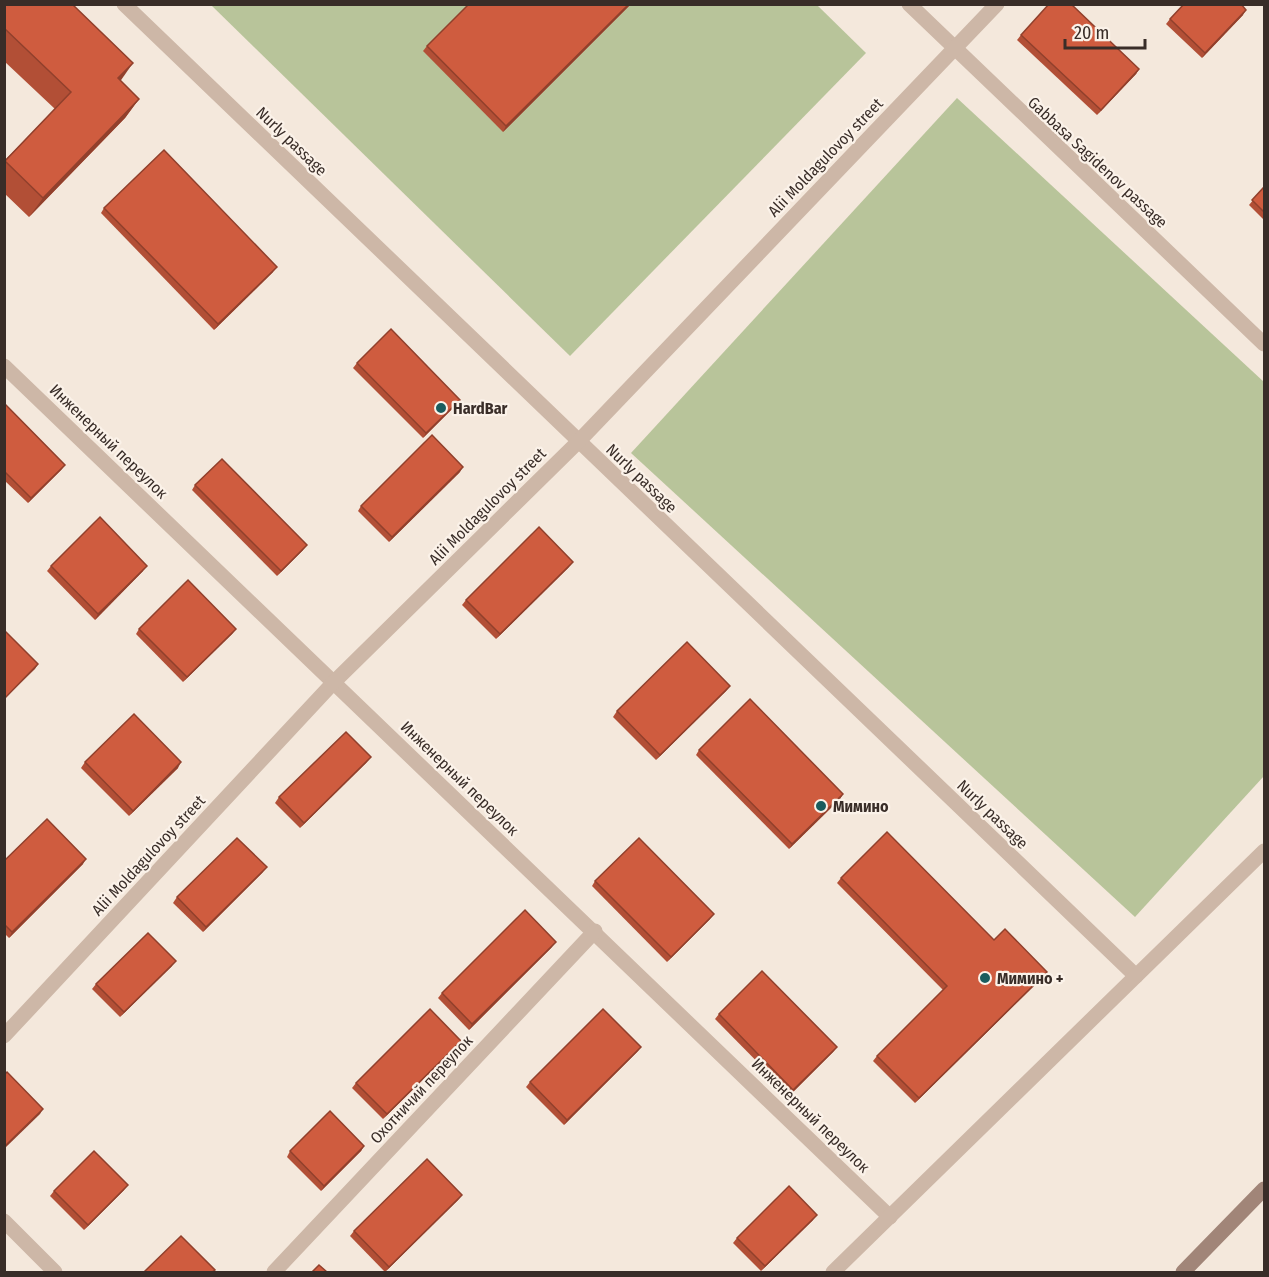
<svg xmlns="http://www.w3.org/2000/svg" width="1269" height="1277" font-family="'Fira Sans Condensed',sans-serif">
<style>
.green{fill:#b8c49a}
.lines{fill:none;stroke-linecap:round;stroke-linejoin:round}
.lane{stroke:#cdb7a7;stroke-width:15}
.street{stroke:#cdb7a7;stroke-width:15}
.secondary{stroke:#a18578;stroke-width:15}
.wall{fill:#b24f36}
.shaded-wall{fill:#91402c}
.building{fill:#cf5c3f;stroke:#91402c;stroke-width:1.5}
.poi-dot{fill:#1a5c5e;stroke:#fbf2e9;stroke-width:2}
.labels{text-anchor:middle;stroke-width:4.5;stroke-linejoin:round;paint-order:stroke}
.street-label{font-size:16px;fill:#392d28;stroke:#fbf2e9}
.poi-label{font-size:16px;font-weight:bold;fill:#392d28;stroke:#fbf2e9;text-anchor:start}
</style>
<rect width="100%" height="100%" fill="#f4e8dc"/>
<g class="green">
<polygon points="211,5 817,5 866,53 570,356"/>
<polygon points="957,98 1264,382 1264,776 1135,917 631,453"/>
</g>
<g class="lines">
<g class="lane">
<polyline points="4,366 890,1217"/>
<polyline points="274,1272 595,931"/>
</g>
<g class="street">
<polyline points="124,4 1136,976"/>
<polyline points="909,4 1264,344"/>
<polyline points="4,1036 334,682 578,442 997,4"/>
<polyline points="4,1221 55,1272"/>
<polyline points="833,1272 1264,851"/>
</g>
<polyline class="secondary" points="1183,1272 1264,1189"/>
</g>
<g class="wall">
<polygon points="4,4 120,81 139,99 125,118 29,217 4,193 4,161 55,109 4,61"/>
<polygon points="469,4 631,4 503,132 423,51 427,46"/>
<polygon points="1243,15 1202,58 1166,24 1170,19"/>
<polygon points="1021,35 1139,69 1136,74 1097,115 1017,40"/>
<polygon points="1264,187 1264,220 1249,205"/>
<polygon points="104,208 273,272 214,330 101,213"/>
<polygon points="357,363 456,405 423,438 353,368"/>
<polygon points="4,403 65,465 61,470 28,503 4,480"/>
<polygon points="460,472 389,542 358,511 361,506"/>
<polygon points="195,485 303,550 277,576 192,490"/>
<polygon points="51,566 143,571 95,620 47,571"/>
<polygon points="569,567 496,639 462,605 466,600"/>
<polygon points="139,629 236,629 232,634 183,682 136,634"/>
<polygon points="730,686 726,691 656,760 613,717 617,711"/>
<polygon points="699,750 843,794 840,799 789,849 696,755"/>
<polygon points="85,762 178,768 129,816 81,768"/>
<polygon points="367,762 300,828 275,803 279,797"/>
<polygon points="4,861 83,864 9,938 4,933"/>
<polygon points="263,872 203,932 173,903 177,897"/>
<polygon points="841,878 994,940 1047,972 1043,977 915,1103 873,1061 877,1056 943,990 837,883"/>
<polygon points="595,881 710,919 667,962 592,886"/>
<polygon points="552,947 469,1030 438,998 442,993"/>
<polygon points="172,966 120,1017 92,989 96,984"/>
<polygon points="719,1014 837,1047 833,1052 790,1095 715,1019"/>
<polygon points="461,1041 457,1046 383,1119 352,1088 356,1083"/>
<polygon points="641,1047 637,1052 564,1125 526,1087 530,1082"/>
<polygon points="364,1146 361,1151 321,1191 287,1157 290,1151"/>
<polygon points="124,1190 84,1230 50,1196 54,1191"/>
<polygon points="462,1195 458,1200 385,1272 350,1236 354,1231"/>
<polygon points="813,1220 761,1271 733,1243 737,1238"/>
</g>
<g class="shaded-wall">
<polygon points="629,4 631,4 503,132 506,126"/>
<polygon points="1246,10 1243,15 1202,58 1205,53"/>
<polygon points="133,63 119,83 118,78"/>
<polygon points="1139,69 1136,74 1097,115 1101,110"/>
<polygon points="139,99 125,118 29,217 43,198"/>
<polygon points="277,267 273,272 214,330 218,324"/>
<polygon points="460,400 456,405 423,438 426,433"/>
<polygon points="65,465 61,470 28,503 31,498"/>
<polygon points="463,467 460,472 389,542 392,537"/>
<polygon points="307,545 303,550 277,576 281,571"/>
<polygon points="573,562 569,567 496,639 500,634"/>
<polygon points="147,566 143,571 95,620 98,614"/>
<polygon points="236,629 232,634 183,682 187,677"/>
<polygon points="38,664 35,669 4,699 6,697"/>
<polygon points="730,686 726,691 656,760 660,755"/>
<polygon points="371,757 367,762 300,828 304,823"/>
<polygon points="181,762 178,768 129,816 133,811"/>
<polygon points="843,794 840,799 789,849 792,844"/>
<polygon points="86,859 83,864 9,938 12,932"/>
<polygon points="267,867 263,872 203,932 206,927"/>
<polygon points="714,914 710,919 667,962 671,957"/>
<polygon points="556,942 552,947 469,1030 472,1024"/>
<polygon points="176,961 172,966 120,1017 124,1012"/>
<polygon points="1047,972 1043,977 915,1103 919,1098"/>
<polygon points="461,1041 457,1046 383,1119 387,1114"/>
<polygon points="641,1047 637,1052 564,1125 567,1120"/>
<polygon points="837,1047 833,1052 790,1095 793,1090"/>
<polygon points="43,1109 40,1114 4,1149 6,1145"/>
<polygon points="364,1146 361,1151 321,1191 324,1186"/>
<polygon points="128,1185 124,1190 84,1230 88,1225"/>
<polygon points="462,1195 458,1200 385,1272 389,1267"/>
<polygon points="817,1215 813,1220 761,1271 765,1266"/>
</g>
<g class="building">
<polygon points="4,4 72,4 133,63 118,78 139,99 43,198 5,161 71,92 4,28"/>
<polygon points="469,4 629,4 506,126 427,46"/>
<polygon points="1049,4 1071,4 1139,69 1101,110 1021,35"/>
<polygon points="1184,4 1241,4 1246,10 1205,53 1170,19"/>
<polygon points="164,150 277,267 218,324 104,208"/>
<polygon points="1264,187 1264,212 1252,200"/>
<polygon points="391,329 460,400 426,433 357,363"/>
<polygon points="4,403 65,465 31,498 4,471"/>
<polygon points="432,435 463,467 392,537 361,506"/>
<polygon points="222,459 307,545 281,571 195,485"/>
<polygon points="100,517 147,566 98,614 51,566"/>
<polygon points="539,527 573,562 500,634 466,600"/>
<polygon points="188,580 236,629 187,677 139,629"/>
<polygon points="4,630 38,664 6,697 4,695"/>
<polygon points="687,642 730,686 660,755 617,711"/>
<polygon points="750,699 843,794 792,844 699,750"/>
<polygon points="134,714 181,762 133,811 85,762"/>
<polygon points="346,732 371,757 304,823 279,797"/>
<polygon points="47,819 86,859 12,932 4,924 4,861"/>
<polygon points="887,832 994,940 1005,929 1047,972 919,1098 877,1056 947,986 841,878"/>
<polygon points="237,838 267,867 206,927 177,897"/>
<polygon points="639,838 714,914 671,957 595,881"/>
<polygon points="525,910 556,942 472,1024 442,993"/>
<polygon points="148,933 176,961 124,1012 96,984"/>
<polygon points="762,971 837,1047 793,1090 719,1014"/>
<polygon points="430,1009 461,1041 387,1114 356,1083"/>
<polygon points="603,1009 641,1047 567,1120 530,1082"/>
<polygon points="7,1072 43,1109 6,1145 4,1143 4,1075"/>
<polygon points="330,1111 364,1146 324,1186 290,1151"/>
<polygon points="94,1151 128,1185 88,1225 54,1191"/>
<polygon points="427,1159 462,1195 389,1267 354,1231"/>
<polygon points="789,1186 817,1215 765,1266 737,1238"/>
<polygon points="181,1236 215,1270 212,1272 144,1272"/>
<polygon points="319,1265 327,1272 312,1272"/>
</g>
<g class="poi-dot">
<circle cx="441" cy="408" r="6"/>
<circle cx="821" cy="806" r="6"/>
<circle cx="985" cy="978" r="6"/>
</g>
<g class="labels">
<g class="street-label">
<text transform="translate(292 141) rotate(44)" y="6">Nurly passage</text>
<text transform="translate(825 157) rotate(-46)" y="6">Alii Moldagulovoy street</text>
<text transform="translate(1098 162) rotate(43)" y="6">Gabbasa Sagidenov passage</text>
<text transform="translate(109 441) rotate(44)" y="6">Инженерный переулок</text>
<text transform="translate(642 478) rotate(44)" y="6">Nurly passage</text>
<text transform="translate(487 506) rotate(-45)" y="6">Alii Moldagulovoy street</text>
<text transform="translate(460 778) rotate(44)" y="6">Инженерный переулок</text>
<text transform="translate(993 814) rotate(44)" y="6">Nurly passage</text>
<text transform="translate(148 855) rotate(-47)" y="6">Alii Moldagulovoy street</text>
<text transform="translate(421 1089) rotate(-47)" y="6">Охотничий переулок</text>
<text transform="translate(811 1115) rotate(44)" y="6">Инженерный переулок</text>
</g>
<g class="poi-label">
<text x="453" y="414">HardBar</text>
<text x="833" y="812">Мимино</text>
<text x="997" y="984">Мимино +</text>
</g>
</g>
<rect width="1269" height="1277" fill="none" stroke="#392d28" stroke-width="12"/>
<path d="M1065 39v9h80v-9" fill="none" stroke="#392d28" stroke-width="3"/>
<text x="1074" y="39" font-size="18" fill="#392d28" stroke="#fbf2e9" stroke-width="4.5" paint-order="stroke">20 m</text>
</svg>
